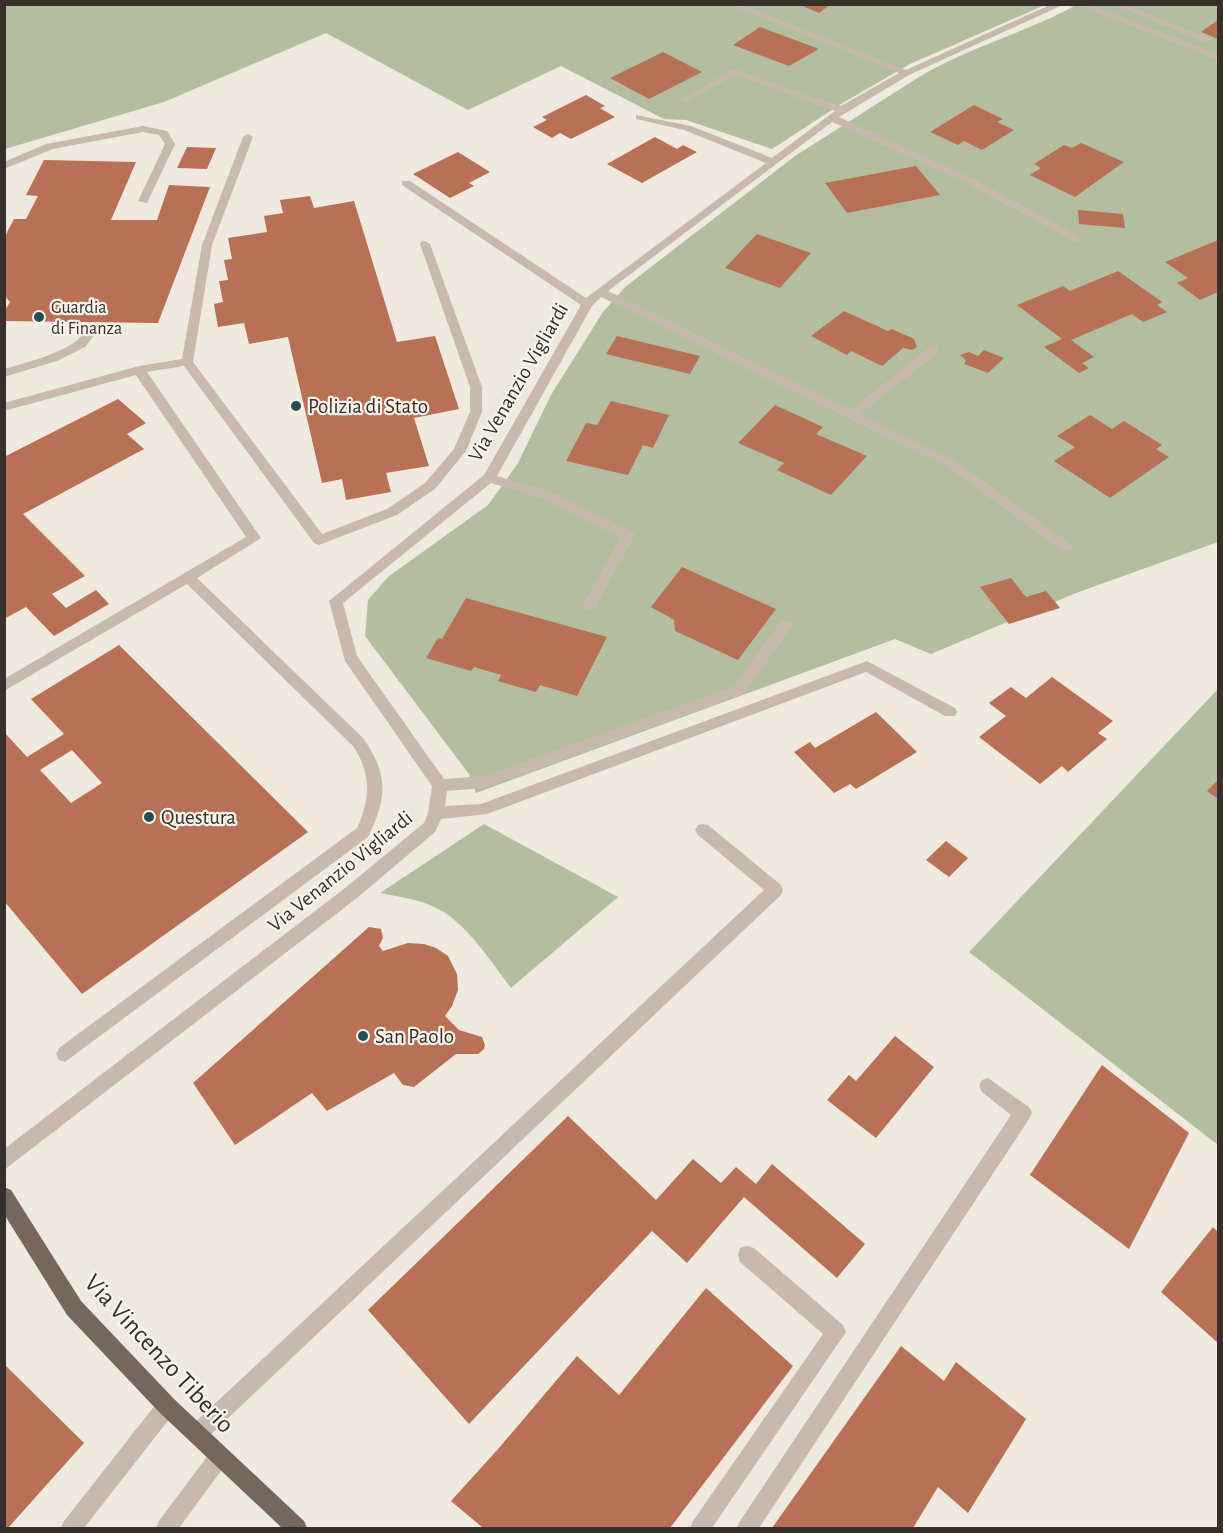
<svg xmlns="http://www.w3.org/2000/svg" width="1223" height="1533" font-family="'Alegreya Sans',sans-serif">
<style>
.green{fill:#b3bea1}
.building{fill:#b87155;fill-rule:evenodd}
.lines{fill:none;stroke-linecap:round;stroke-linejoin:round}
.minor{fill:#c7baac;fill-rule:evenodd}
.major{fill:#76675d;fill-rule:evenodd}
.poi-dot{fill:#244e53;stroke:#f8f3eb;stroke-width:2}
.labels{text-anchor:middle;stroke-width:4.5;stroke-linejoin:round;paint-order:stroke}
.far-poi-label{font-size:18px;fill:#362f2a;stroke:#f8f3eb;text-anchor:start}
.street-label{font-size:21px;fill:#362f2a;stroke:#f8f3eb}
.poi-label{font-size:21px;fill:#362f2a;stroke:#f8f3eb;text-anchor:start}
.near-street-label{font-size:26px;fill:#362f2a;stroke:#f8f3eb}
</style>
<rect width="100%" height="100%" fill="#f0e9df"/>
<g class="green">
<polygon points="5,5 1045,5 910,64 841,104 772,149 686,120 664,119 561,66 468,110 326,33 164,102 5,149"/>
<path d="M1076,5H1218V542L1076,593L931,654L895,639L476,793L469,774L365,636L368,600L388,577L488,505L518,463L551,395L603,312L625,287L795,156L919,77C968,47 1026,33 1076,5Z"/>
<polygon points="1218,689 1218,1145 969,952"/>
<path d="M484,824L618,897L511,988C493,964 468,926 442,911C423,900 401,897 380,893Z"/>
</g>
<g class="building">
<polygon points="798,4 831,4 819,13"/>
<polygon points="1218,20 1218,39 1201,32"/>
<polygon points="760,27 819,49 789,66 733,45"/>
<polygon points="663,52 702,72 649,99 610,78"/>
<polygon points="586,95 605,106 600,108 615,117 571,139 560,133 552,138 533,127 547,120 542,117"/>
<polygon points="974,105 1003,119 997,122 1014,130 982,150 964,141 958,145 930,132"/>
<polygon points="655,137 677,149 683,145 697,152 642,183 607,164"/>
<polygon points="1081,143 1124,162 1075,197 1030,175 1041,168 1034,164 1064,145 1072,148"/>
<polygon points="187,147 216,148 207,169 177,168"/>
<polygon points="458,152 490,172 469,183 474,186 450,198 413,174"/>
<polygon points="44,160 136,162 111,220 157,220 169,185 210,187 158,323 4,321 4,312 10,302 4,295 4,238 14,219 26,219 38,196 26,195"/>
<polygon points="916,166 940,195 847,213 825,183"/>
<polygon points="310,196 314,208 354,201 397,342 435,336 459,409 414,418 429,466 386,473 391,492 346,500 342,479 322,483 288,337 249,344 244,323 218,327 214,304 223,302 219,281 228,280 224,260 232,259 228,238 267,232 264,216 283,213 280,200"/>
<polygon points="1078,210 1123,214 1125,228 1079,224"/>
<polygon points="757,234 811,253 780,288 725,268"/>
<polygon points="1218,240 1218,292 1200,300 1177,283 1188,278 1165,262"/>
<polygon points="1118,271 1162,302 1157,305 1167,312 1143,322 1132,314 1071,340 1094,357 1082,363 1089,368 1079,373 1044,347 1062,339 1017,305 1063,286 1070,291"/>
<polygon points="844,311 888,331 892,329 914,339 917,347 912,350 903,348 882,366 851,351 847,355 811,336"/>
<polygon points="617,336 700,356 690,374 606,354"/>
<polygon points="984,350 1004,358 988,373 964,364 966,360 960,355 969,352 978,356"/>
<polygon points="118,399 146,423 127,434 144,449 23,514 85,576 52,594 66,608 96,590 109,604 54,636 26,607 4,619 4,457"/>
<polygon points="611,401 669,415 653,448 643,445 628,475 566,461 586,423 597,425"/>
<polygon points="775,405 823,427 816,434 867,456 831,495 777,470 784,463 738,443"/>
<polygon points="1090,415 1112,429 1124,421 1162,445 1156,449 1169,457 1110,498 1054,461 1075,447 1057,436"/>
<polygon points="682,567 776,609 738,660 675,631 674,620 651,607"/>
<polygon points="1011,578 1026,597 1046,591 1060,608 1009,624 980,587"/>
<polygon points="466,598 607,637 577,696 540,685 536,692 498,681 501,675 474,667 471,671 426,658 438,638 442,639"/>
<path d="M119,645L308,832L82,994L4,901V732L27,757L64,734L31,699ZM72,750L102,783L71,803L40,770Z"/>
<polygon points="1052,677 1113,721 1098,733 1107,739 1068,772 1062,766 1040,784 979,737 1006,716 989,703 1011,687 1026,698"/>
<polygon points="876,712 917,752 856,789 850,784 834,793 794,752 810,742 815,748"/>
<polygon points="1218,780 1218,799 1207,791"/>
<polygon points="946,841 968,858 949,877 926,860"/>
<polygon points="369,927 381,929 383,938 379,946 383,951 408,943 424,944 436,948 448,956 457,974 458,990 452,1006 445,1016 459,1030 482,1037 485,1045 484,1049 478,1054 456,1054 414,1087 403,1085 394,1073 327,1111 312,1093 235,1145 193,1083"/>
<polygon points="895,1036 934,1067 876,1138 827,1100 849,1075 856,1081"/>
<polygon points="1102,1065 1189,1133 1129,1249 1030,1175"/>
<polygon points="568,1116 656,1200 693,1159 721,1183 736,1167 756,1184 772,1164 865,1244 837,1278 744,1197 687,1263 652,1231 469,1424 368,1310"/>
<polygon points="1213,1227 1218,1232 1218,1343 1161,1292"/>
<polygon points="706,1288 793,1366 670,1528 483,1528 451,1501 499,1448 577,1356 619,1395"/>
<polygon points="901,1346 944,1381 956,1362 1026,1419 968,1513 938,1487 913,1528 772,1528"/>
<polygon points="4,1364 84,1443 8,1528 4,1528"/>
</g>
<g class="lines">
<g class="minor">
<polygon points="728,4 741,4 906,70 1052,4 1065,4 909,75 839,117 974,179 1081,237 1081,241 1073,241 966,183 832,122 608,291 851,410 930,347 938,347 938,353 860,414 956,461 1072,545 1074,548 1072,551 1062,551 948,467 601,297 592,306 497,476 554,493 633,532 635,535 595,609 585,609 583,605 620,537 544,499 491,483 343,603 357,656 444,779 484,776 734,686 781,621 791,621 793,625 744,694 484,788 447,791 445,806 481,804 867,661 955,708 957,712 955,716 945,716 866,672 487,814 441,819 435,832 357,898 4,1170 4,1149 345,888 424,823 428,813 432,786 345,661 329,601 484,475 581,305 402,185 402,181 410,181 586,298 766,163 684,130 636,119 636,115 691,126 772,158 835,111 735,75 687,102 679,100 734,69 841,106 899,73"/>
<polygon points="1075,4 1088,4 1218,54 1218,60"/>
<polygon points="1111,4 1124,4 1213,40 1205,42"/>
<polygon points="143,126 167,131 175,144 147,203 138,201 165,144 159,135 143,132 53,149 4,169 4,162 46,144"/>
<path d="M248,134L253,137L212,245L193,362L322,534L387,509L425,483L454,449L470,412V387L420,244L421,242L425,241L430,244L482,387V412L466,451L435,489L397,515L319,545L314,543L184,366L147,372L261,538L197,578L363,738C388,774 388,797 368,837L65,1062L59,1060L56,1054L59,1048L357,828C371,798 371,773 353,746L187,584L4,691V679L246,537L136,375L4,411V403L139,366L182,359L202,245L243,137Z"/>
<path d="M95,323L101,327L85,347L57,361L4,377V369C28,362 54,356 75,342C83,337 86,326 95,323Z"/>
<polygon points="703,824 708,825 781,885 783,890 781,895 204,1441 197,1444 190,1441 187,1434 190,1427 764,890 698,835 695,830 698,825"/>
<polygon points="988,1078 1029,1107 1032,1113 1029,1119 759,1528 737,1528 740,1521 1011,1115 982,1092 979,1086 982,1080"/>
<polygon points="747,1246 754,1248 843,1325 846,1332 712,1528 690,1528 693,1521 823,1334 740,1262 738,1255 740,1248"/>
<polygon points="167,1396 174,1399 177,1406 174,1413 84,1528 61,1528 64,1521 160,1399"/>
<polygon points="219,1447 226,1450 229,1457 226,1464 179,1528 156,1528 159,1521 212,1450"/>
</g>
<polygon class="major" points="4,1187 11,1190 81,1301 174,1399 304,1521 307,1528 282,1528 160,1413 67,1315 4,1214"/>
</g>
<g class="poi-dot">
<circle cx="39" cy="317" r="6"/>
<circle cx="296" cy="406" r="6"/>
<circle cx="149" cy="817" r="6"/>
<circle cx="363" cy="1036" r="6"/>
</g>
<g class="labels">
<g class="far-poi-label">
<text x="51" y="313">Guardia<tspan x="51" dy="21">di Finanza</tspan></text>
</g>
<g class="street-label">
<text transform="translate(518 382) rotate(-60)" y="7">Via Venanzio Vigliardi</text>
<text transform="translate(340 871) rotate(-39)" y="7">Via Venanzio Vigliardi</text>
</g>
<g class="poi-label">
<text x="308" y="413">Polizia di Stato</text>
<text x="161" y="824">Questura</text>
<text x="375" y="1043">San Paolo</text>
</g>
<g class="near-street-label">
<text transform="translate(160 1353) rotate(47)" y="9">Via Vincenzo Tiberio</text>
</g>
</g>
<rect width="1223" height="1533" fill="none" stroke="#362f2a" stroke-width="12"/>
</svg>
